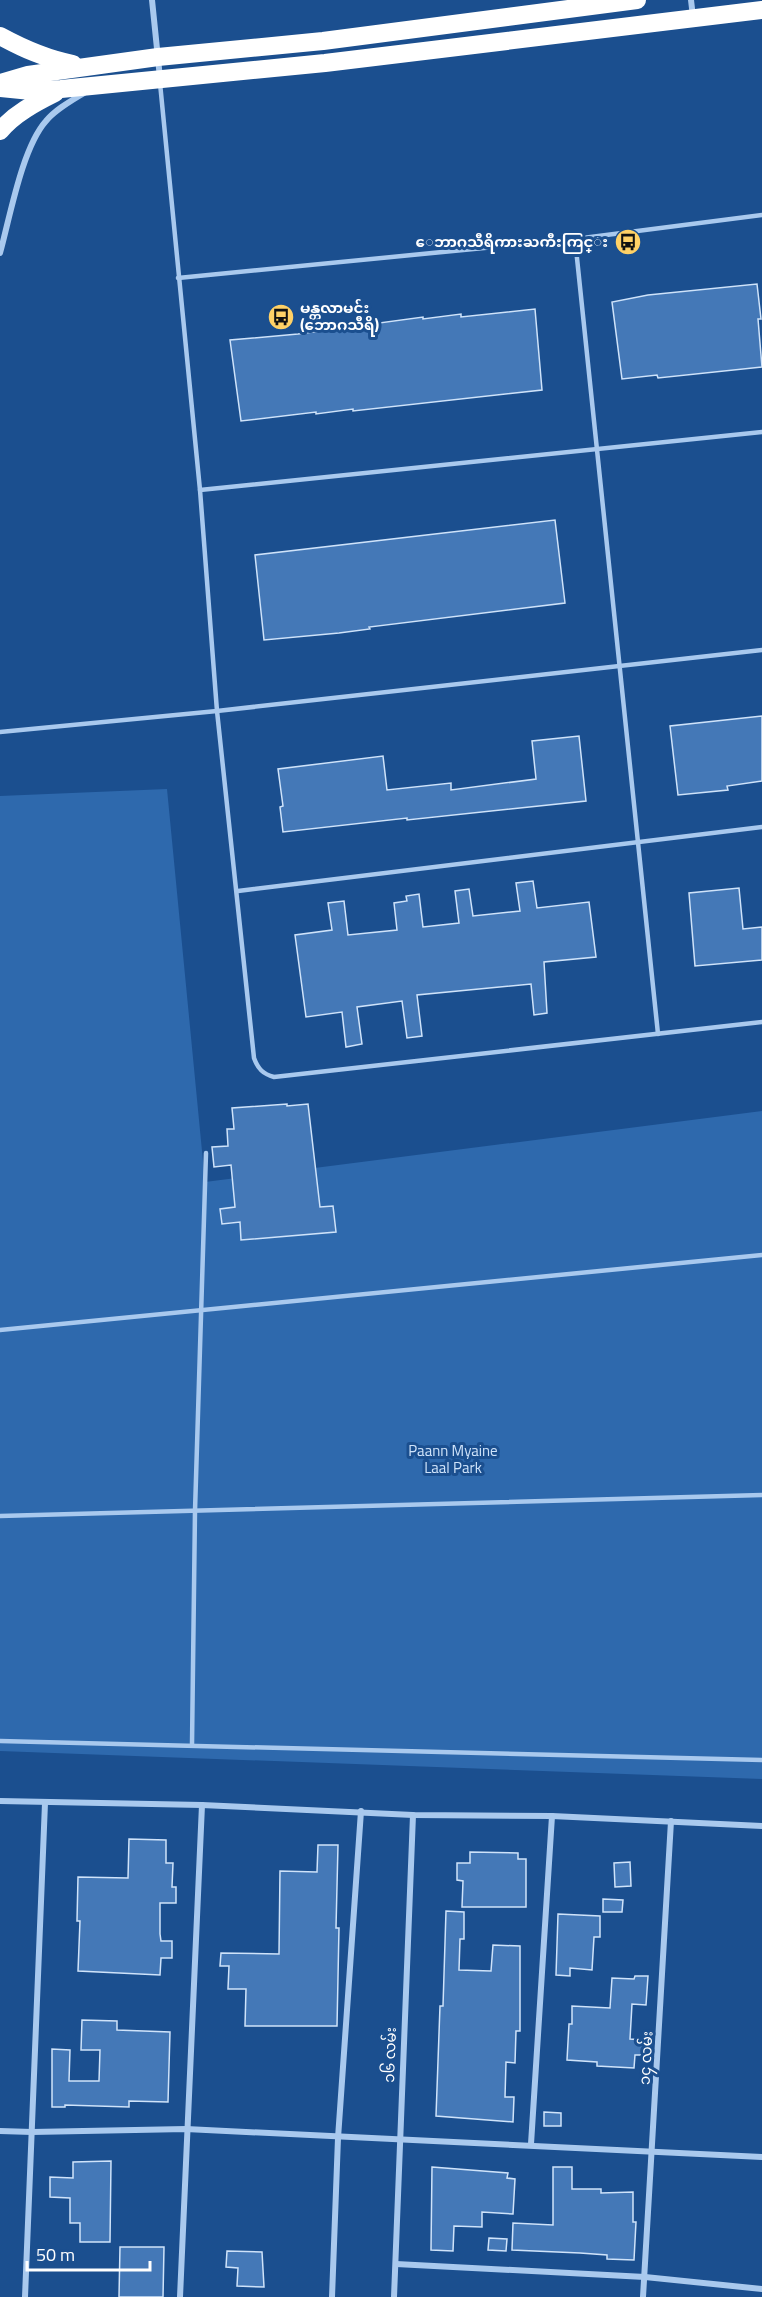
<svg xmlns="http://www.w3.org/2000/svg" width="762" height="2297" font-family="'Titillium Web','Noto Sans Myanmar',sans-serif">
<style>
.green{fill:#2e69ad}
.building{fill:#4478b7;stroke:#cfe3fa;stroke-width:1.5}
.lines{fill:none;stroke-linecap:round;stroke-linejoin:round}
.lane{stroke:#a9c9ee;stroke-width:4.5}
.street{stroke:#a9c9ee;stroke-width:6}
.highway{stroke:#fff;stroke-width:18}
.labels{text-anchor:middle;stroke-width:6;stroke-linejoin:round;paint-order:stroke}
.poi-label{font-size:15px;font-weight:bold;fill:#fff;stroke:#1b4f8f;text-anchor:end}
.park-label{font-size:15px;fill:#cfe3fa;stroke:#1b4f8f}
.street-label{font-size:15px;fill:#fff;stroke:#1b4f8f}
</style>
<rect width="100%" height="100%" fill="#1b4f8f"/>
<polygon class="green" points="167,789 205,1182 762,1111 762,1779 0,1751 0,796"/>
<g class="building">
<polygon points="757,284 761,319 758,319 762,367 658,378 657,375 622,379 612,302 648,295"/>
<polygon points="535,309 542,390 353,411 353,409 316,414 316,412 241,421 230,340 298,334 423,317 423,319 461,314 461,317"/>
<polygon points="555,520 565,603 369,627 370,629 339,633 264,640 255,555"/>
<polygon points="762,716 762,781 727,786 728,790 678,795 670,726"/>
<polygon points="579,736 586,801 407,820 407,818 283,832 280,807 283,806 278,769 383,756 387,790 451,783 451,790 536,779 532,741"/>
<polygon points="533,881 537,908 589,902 596,957 544,962 547,1013 534,1015 531,984 417,995 422,1036 407,1038 402,1001 357,1007 362,1044 346,1047 342,1012 306,1017 295,935 332,930 328,903 344,901 348,935 397,930 394,903 407,901 406,896 419,894 423,927 459,923 455,891 469,889 473,916 520,911 516,883"/>
<polygon points="739,888 743,929 762,927 762,960 695,966 689,893"/>
<polygon points="287,1104 287,1106 308,1104 320,1207 333,1206 336,1232 241,1240 240,1222 222,1224 220,1209 235,1207 231,1165 214,1167 212,1147 228,1146 227,1129 234,1129 232,1108"/>
<polygon points="129,1839 166,1840 166,1863 173,1863 172,1887 176,1887 176,1903 160,1903 160,1934 161,1941 172,1941 172,1958 161,1958 160,1975 78,1971 80,1921 77,1921 78,1877 128,1878"/>
<polygon points="318,1845 338,1845 336,1928 339,1928 337,2026 245,2026 246,1989 228,1989 229,1966 220,1966 221,1953 279,1954 280,1871 317,1872"/>
<polygon points="470,1852 518,1853 518,1859 526,1859 526,1907 462,1907 463,1881 457,1880 457,1863 470,1863"/>
<polygon points="630,1862 631,1886 615,1887 614,1863"/>
<polygon points="603,1899 623,1900 622,1912 603,1912"/>
<polygon points="446,1911 464,1912 464,1939 460,1939 459,1970 491,1971 493,1945 520,1946 520,2031 516,2031 515,2063 506,2062 505,2097 514,2097 513,2122 436,2116 440,2006 443,2006"/>
<polygon points="558,1914 600,1916 600,1937 594,1937 592,1970 570,1968 570,1976 556,1975"/>
<polygon points="635,1976 648,1976 646,2005 632,2004 630,2039 643,2040 643,2055 635,2055 634,2068 597,2066 597,2062 567,2060 569,2024 572,2024 572,2006 610,2008 612,1978 634,1979"/>
<polygon points="82,2020 117,2021 117,2030 170,2032 168,2102 129,2101 129,2107 65,2105 65,2107 52,2107 52,2049 70,2050 69,2081 99,2081 100,2050 81,2050"/>
<polygon points="544,2112 561,2113 561,2126 544,2126"/>
<polygon points="111,2161 110,2242 80,2242 80,2223 70,2223 70,2198 50,2197 50,2177 73,2178 73,2162"/>
<polygon points="432,2167 508,2173 507,2178 515,2179 513,2214 482,2212 482,2227 454,2226 453,2251 431,2250"/>
<polygon points="553,2167 572,2167 572,2189 601,2189 601,2193 633,2192 633,2222 636,2222 634,2260 607,2259 607,2255 580,2253 512,2250 513,2223 553,2225"/>
<polygon points="489,2238 507,2239 506,2251 488,2250"/>
<polygon points="120,2247 164,2247 163,2297 119,2297"/>
<polygon points="227,2251 262,2252 264,2287 237,2286 238,2268 226,2267"/>
</g>
<g class="lines">
<g class="lane">
<path d="M160,83L200,490L217,711L254,1058C258,1069 263,1074 274,1077L762,1022"/>
<polyline points="575,239 658,1034"/>
<polyline points="178,278 575,239 762,215"/>
<polyline points="200,490 762,432"/>
<polyline points="0,732 217,711 762,650"/>
<polyline points="238,891 762,827"/>
<polyline points="0,1330 762,1255"/>
<polyline points="0,1516 762,1495"/>
<polyline points="0,1741 762,1760"/>
<polyline points="192,1745 195,1511 206,1153"/>
</g>
<g class="street">
<polyline points="152,0 160,78"/>
<polyline points="691,0 693,17"/>
<path d="M0,253C10,217 22,148 46,121C56,109 71,101 84,93"/>
<polyline points="0,1801 202,1805 413,1815 552,1816 762,1826"/>
<polyline points="0,2131 32,2132 186,2129 762,2157"/>
<polyline points="531,2144 552,1816"/>
<polyline points="396,2264 645,2277 762,2289"/>
<polyline points="25,2297 45,1803"/>
<polyline points="180,2297 202,1805"/>
<polyline points="332,2297 338,2138 361,1811"/>
<polyline points="394,2297 413,1815"/>
<polyline points="643,2297 671,1821"/>
</g>
<g class="highway">
<path d="M0,36C24,49 46,59 73,64"/>
<polyline points="0,83 28,75 158,57 323,41 637,0"/>
<polyline points="0,88 31,91 61,89 325,63 762,10"/>
<path d="M0,131C14,114 35,103 55,93"/>
</g>
</g>
<defs>
<symbol id="bus-disc" viewBox="-11 -11 22 22"><circle r="9.5" fill="#ffd166" stroke="#1b4f8f"/><path d="M-5-6H5V4H4V6H2V4H-2V6H-4V4H-5ZM-3.5-4V0h7V-4ZM-3.5 1.2v1.5H-2V1.2ZM2 1.2v1.5H3.5V1.2Z" fill="#111"/></symbol>
</defs>
<g fill-rule="evenodd">
<use href="#bus-disc" x="613" y="227" width="30" height="30"/>
<use href="#bus-disc" x="266" y="302" width="30" height="30"/>
</g>
<g class="labels">
<g class="poi-label">
<text x="608" y="247">ေဘာဂသီရိကားႀကီးကြင္း</text>
<text x="300" y="313" text-anchor="start">မန္တလာမင်း<tspan x="300" dy="17">(ဘောဂသီရိ)</tspan></text>
</g>
<g class="park-label">
<text x="453" y="1456">Paann Myaine<tspan x="453" dy="17">Laal Park</tspan></text>
</g>
<g class="street-label">
<text transform="translate(390 2055) rotate(-88)" y="5">၁၆ လမ်း</text>
<text transform="translate(646 2058) rotate(-87)" y="5">၁၄ လမ်း</text>
</g>
</g>
<path d="M27 2261v9h123v-9" fill="none" stroke="#ffffff" stroke-width="3"/>
<text x="36" y="2261" font-size="18" fill="#ffffff" stroke="#1b4f8f" stroke-width="4.5" paint-order="stroke">50 m</text>
</svg>
